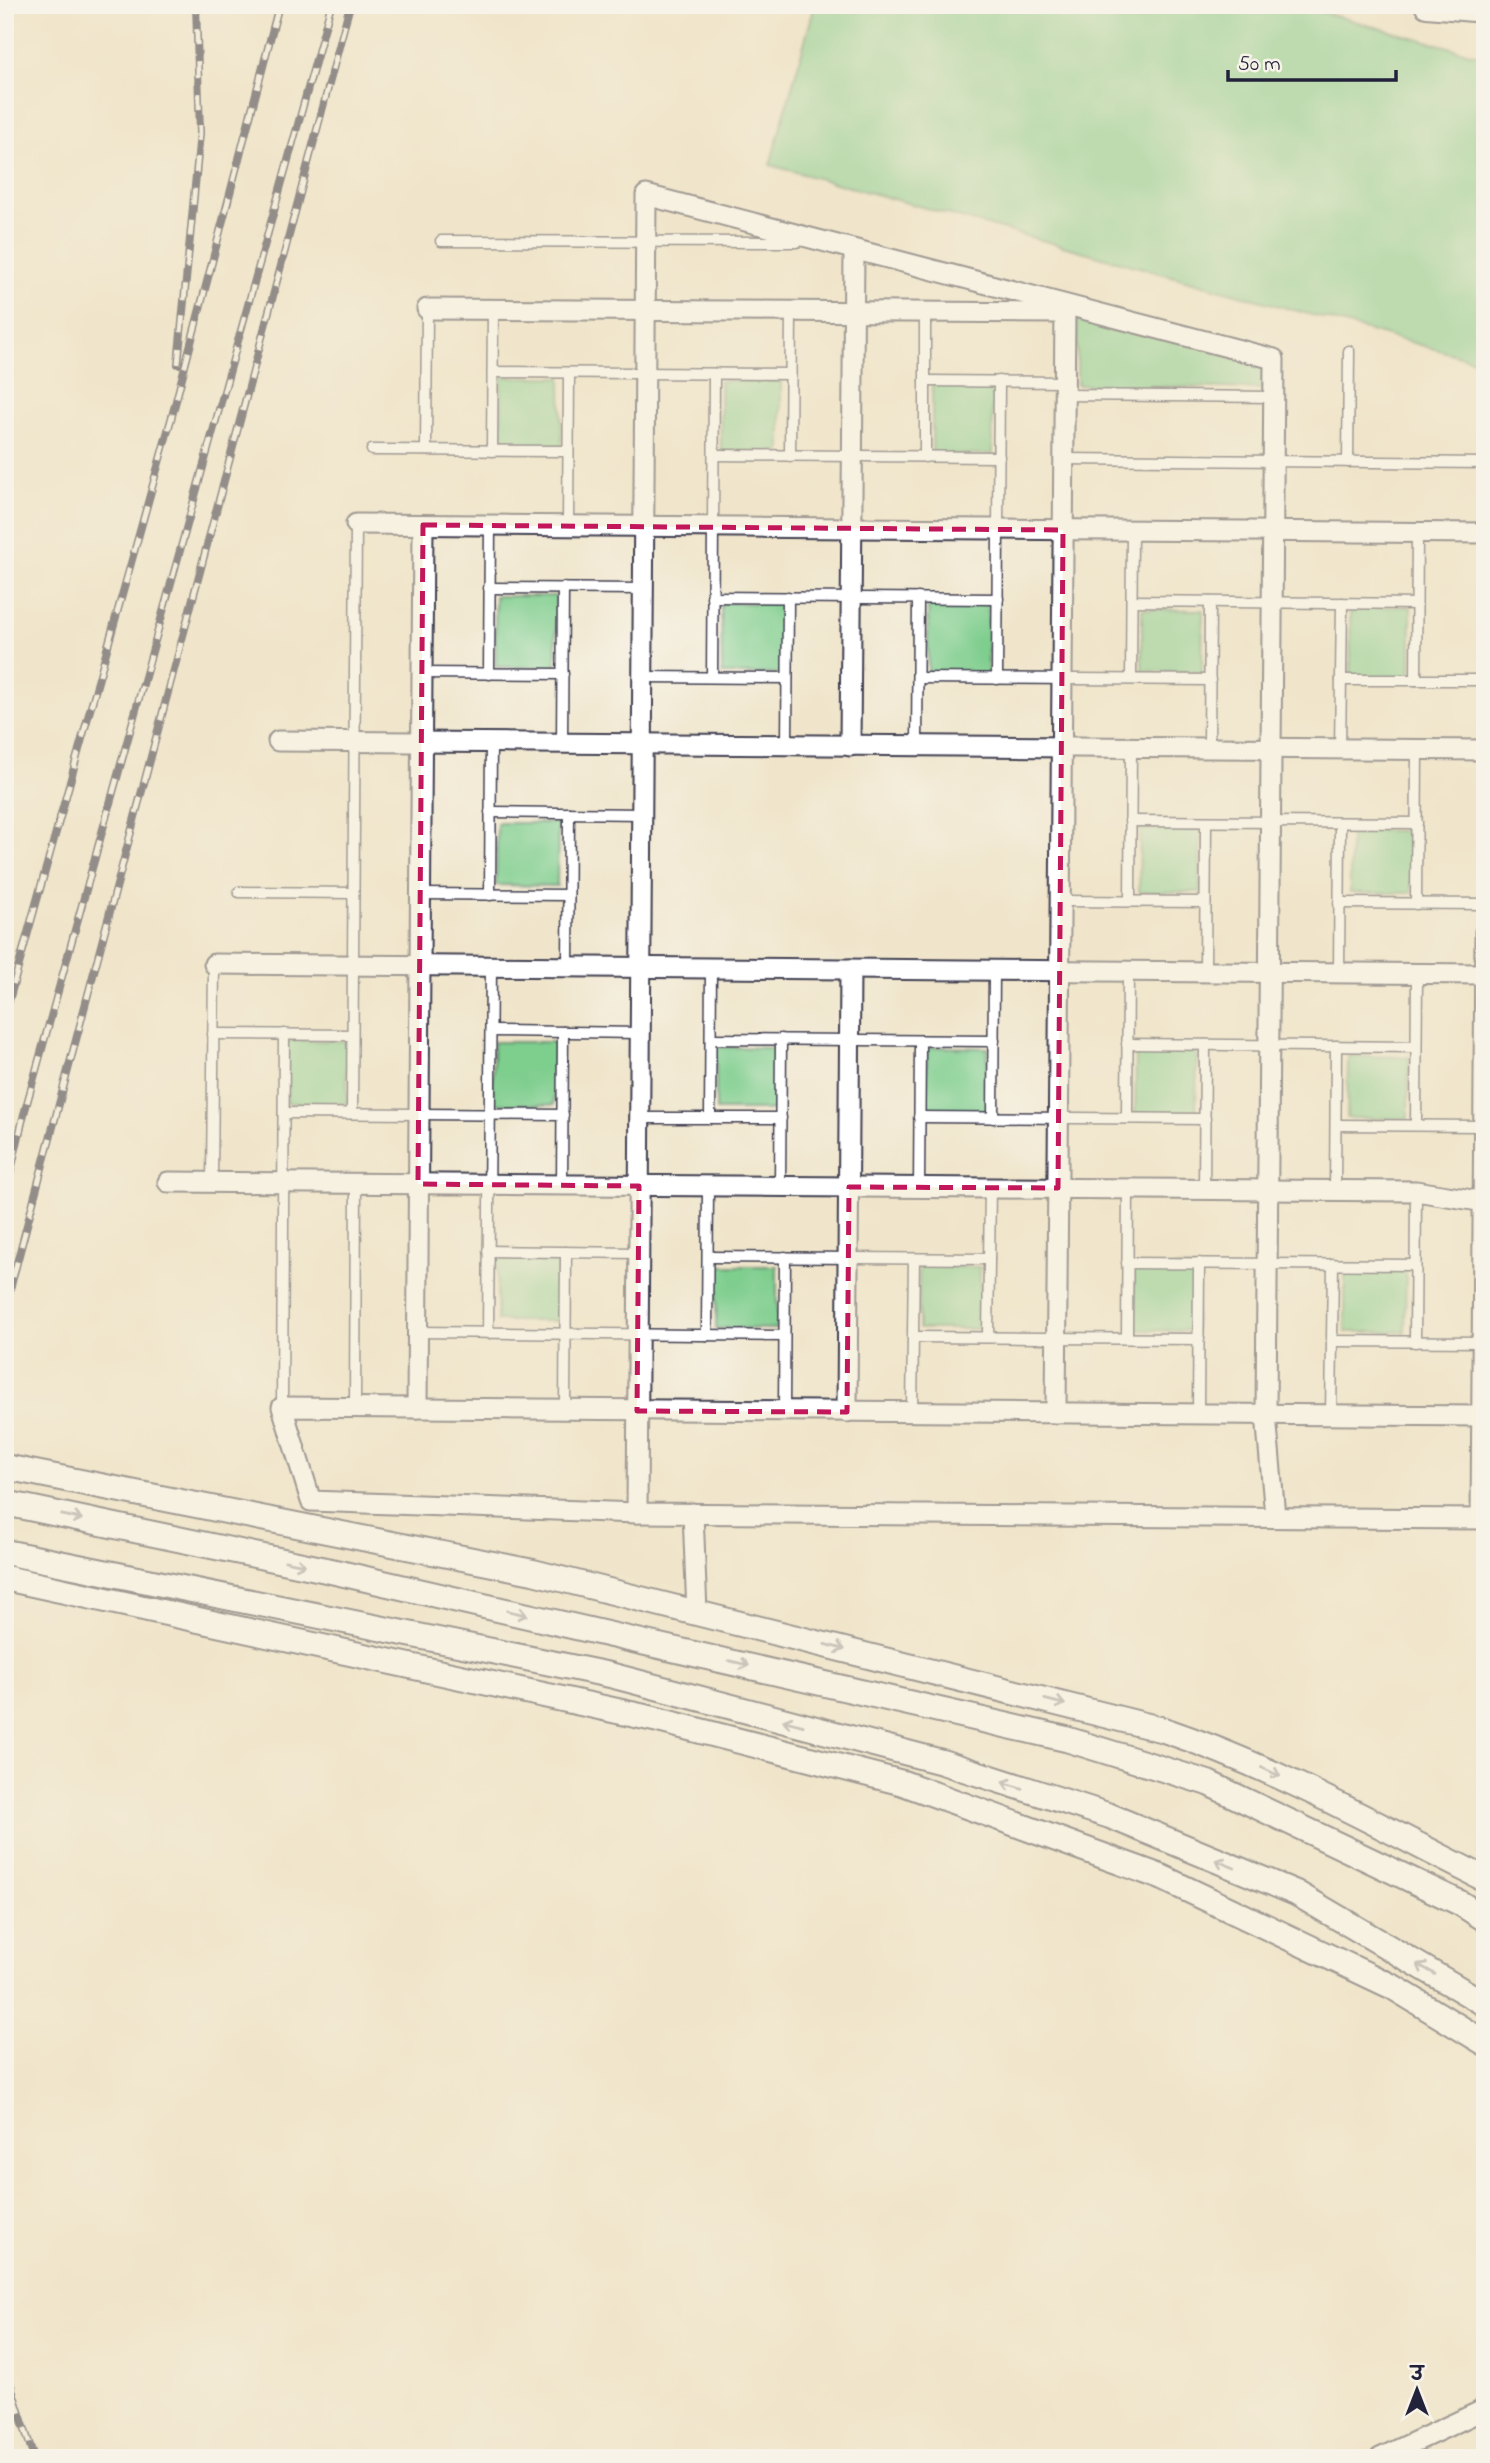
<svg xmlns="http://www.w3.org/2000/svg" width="1490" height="2463" font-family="'Indie Flower','Playpen Sans Deva',sans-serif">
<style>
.green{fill:#7ece8e;stroke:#507864;stroke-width:2}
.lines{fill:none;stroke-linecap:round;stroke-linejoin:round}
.service-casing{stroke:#413f51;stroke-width:13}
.minor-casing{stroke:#413f51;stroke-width:23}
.tertiary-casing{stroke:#413f51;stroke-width:28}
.service{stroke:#fff;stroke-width:10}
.minor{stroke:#fff;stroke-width:19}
.tertiary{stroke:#fff;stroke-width:24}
.rail-casing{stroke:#22223b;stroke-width:8}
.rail{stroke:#f7f3e8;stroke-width:5;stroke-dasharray:16;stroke-linecap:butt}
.oneway{stroke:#9c9ca7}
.marked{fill:none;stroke:#c2185b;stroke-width:5;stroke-dasharray:14 9;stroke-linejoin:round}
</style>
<rect width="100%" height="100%" fill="#f7f3e8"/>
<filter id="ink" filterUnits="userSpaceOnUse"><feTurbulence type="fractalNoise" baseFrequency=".0143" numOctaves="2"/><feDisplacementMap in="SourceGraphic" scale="14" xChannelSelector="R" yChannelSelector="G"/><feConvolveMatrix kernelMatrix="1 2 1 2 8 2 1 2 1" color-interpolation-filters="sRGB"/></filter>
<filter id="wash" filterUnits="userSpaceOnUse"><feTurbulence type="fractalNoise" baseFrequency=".00686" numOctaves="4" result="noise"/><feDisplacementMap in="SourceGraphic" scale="28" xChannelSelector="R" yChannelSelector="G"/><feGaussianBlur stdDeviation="1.57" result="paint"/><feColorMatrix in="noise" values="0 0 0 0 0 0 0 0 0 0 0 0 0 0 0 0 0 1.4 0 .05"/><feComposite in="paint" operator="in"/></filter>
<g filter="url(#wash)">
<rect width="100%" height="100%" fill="#f0e5cb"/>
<g class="green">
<polygon points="815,5 1296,5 1485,57 1485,363 770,165"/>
<polygon points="1077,313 1266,365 1267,389 1077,385"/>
<polygon points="501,377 561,377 562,448 502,449"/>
<polygon points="720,381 781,381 781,452 721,452"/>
<polygon points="932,383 992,383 993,454 932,455"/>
<polygon points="495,596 556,596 556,667 496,667"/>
<polygon points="721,603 782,603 782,674 722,674"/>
<rect x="928" y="603" width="60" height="71"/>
<polygon points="1350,607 1411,607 1411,678 1351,678"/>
<polygon points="1142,609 1203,610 1202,672 1142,671"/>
<polygon points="497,823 558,823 557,886 496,885"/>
<polygon points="1140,829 1200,830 1200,892 1139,892"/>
<polygon points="1350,830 1411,831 1411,893 1350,893"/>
<polygon points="286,1040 347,1041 347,1104 286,1103"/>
<polygon points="493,1042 554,1042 554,1105 493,1104"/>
<polygon points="716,1047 777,1048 776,1110 716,1110"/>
<polygon points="927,1047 988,1048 987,1111 926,1110"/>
<polygon points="1136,1051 1197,1052 1196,1115 1135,1114"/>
<polygon points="1348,1056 1409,1057 1408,1119 1347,1118"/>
<polygon points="497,1258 558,1259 558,1321 497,1321"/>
<polygon points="717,1266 777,1266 777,1329 716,1328"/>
<polygon points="919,1266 980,1267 980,1329 919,1329"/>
<polygon points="1134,1267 1195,1268 1195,1331 1134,1330"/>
<polygon points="1345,1269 1406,1269 1405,1332 1345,1332"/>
</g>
</g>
<g filter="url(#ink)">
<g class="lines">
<defs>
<g id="service">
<polyline points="441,241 797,242"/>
<polyline points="493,372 790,374"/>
<polyline points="925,381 1064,382"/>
<polyline points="1064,395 1274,397"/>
<polyline points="372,450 568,451"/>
<polyline points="426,450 427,309"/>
<polyline points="492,451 493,309"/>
<polyline points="714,455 999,457"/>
<polyline points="790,456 791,311"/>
<polyline points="925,457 925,312"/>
<polyline points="1063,459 1485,463"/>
<polyline points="1348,462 1349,351"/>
<polyline points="568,526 569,373"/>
<polyline points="489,588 643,589"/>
<polyline points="712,597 998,599"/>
<polyline points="1132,601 1416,604"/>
<polyline points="422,673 563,674"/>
<polyline points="489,674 490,525"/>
<polyline points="643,677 787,678"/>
<polyline points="712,677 714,374"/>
<polyline points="918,678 1210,680"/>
<polyline points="997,679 999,381"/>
<polyline points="1131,679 1132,530"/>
<polyline points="1341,680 1485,680"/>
<polyline points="1416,680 1417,533"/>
<polyline points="562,743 563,588"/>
<polyline points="787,745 788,597"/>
<polyline points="917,746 918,598"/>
<polyline points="1209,748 1210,602"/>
<polyline points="1340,749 1342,603"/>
<polyline points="490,812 642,814"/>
<polyline points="1130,821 1417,823"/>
<polyline points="239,892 353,893"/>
<polyline points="420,894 568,895"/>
<polyline points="490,895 491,743"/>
<polyline points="1060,901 1205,902"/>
<polyline points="1130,901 1131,747"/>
<polyline points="1339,903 1485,904"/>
<polyline points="1416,904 1417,750"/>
<polyline points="568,967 569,813"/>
<polyline points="1205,972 1206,822"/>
<polyline points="1339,972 1340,823"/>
<polyline points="491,1031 640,1033"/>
<polyline points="213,1034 352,1035"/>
<polyline points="711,1039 994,1041"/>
<polyline points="1127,1044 1416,1047"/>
<polyline points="284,1113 563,1115"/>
<polyline points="352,1113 356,524"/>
<polyline points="919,1117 1205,1119"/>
<polyline points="639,1118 781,1118"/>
<polyline points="710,1118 711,968"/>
<polyline points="993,1118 994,970"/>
<polyline points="1127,1118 1128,971"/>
<polyline points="1336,1125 1483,1126"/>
<polyline points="1416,1125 1417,973"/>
<polyline points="212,1182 214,964"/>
<polyline points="562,1185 563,1032"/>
<polyline points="780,1187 781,1039"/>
<polyline points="919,1188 920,1041"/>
<polyline points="1204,1190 1205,1045"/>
<polyline points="1335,1191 1336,1046"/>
<polyline points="488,1251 638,1253"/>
<polyline points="708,1257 989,1259"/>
<polyline points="1127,1263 1415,1265"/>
<polyline points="417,1332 784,1336"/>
<polyline points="488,1333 491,966"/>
<polyline points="707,1335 708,1186"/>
<polyline points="913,1337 1199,1339"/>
<polyline points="988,1337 990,1188"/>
<polyline points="1127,1338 1128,1189"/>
<polyline points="1332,1341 1481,1342"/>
<polyline points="1415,1342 1416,1191"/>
<polyline points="282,1407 284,1034"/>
<polyline points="355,1408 356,1183"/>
<polyline points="565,1409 566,1252"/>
<polyline points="784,1411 785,1257"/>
<polyline points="912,1412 914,1259"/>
<polyline points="1198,1414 1199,1263"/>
<polyline points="1331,1415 1333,1264"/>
</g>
<g id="minor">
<polyline points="427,309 1065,313"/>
<polyline points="356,524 1485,533"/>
<polyline points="278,741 1485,750"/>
<polyline points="850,746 854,250"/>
<polyline points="214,964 1485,974"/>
<polyline points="168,1182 1416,1191 1485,1202"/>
<polyline points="417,1408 423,525"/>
<polyline points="847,1412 850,969"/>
<polyline points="1056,1413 1065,305"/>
<polyline points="1481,1416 282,1407 311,1501 637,1513 1485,1519"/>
<polyline points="637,1513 646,195 1274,359 1266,1415 1275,1516"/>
<polyline points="693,1513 697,1613"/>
<polyline points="1481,1519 1485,932"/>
<polyline points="1380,2458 1483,2410 1485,2406"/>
</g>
<g id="tertiary">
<polyline points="1427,5 1485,10"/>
<path d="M5,1467L533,1572L1164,1730C1276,1768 1379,1826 1485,1879"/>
<polyline points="5,1503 331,1571 1066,1739 1208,1783 1460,1903 1485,1919"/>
<polyline points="5,1552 610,1675 942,1762 1110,1816 1296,1893 1485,2004"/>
<polyline points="5,1578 654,1719 903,1783 1161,1877 1393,1987 1485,2043"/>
</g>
</defs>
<use href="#service" class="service-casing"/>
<use href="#minor" class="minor-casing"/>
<use href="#tertiary" class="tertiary-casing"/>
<use href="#service" class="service"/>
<use href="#minor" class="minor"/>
<use href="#tertiary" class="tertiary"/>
<defs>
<g id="rail">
<polyline points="178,364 200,133 196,5"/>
<polyline points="5,1015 172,416 279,5"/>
<polyline points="5,1196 24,1114 331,5"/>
<polyline points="5,1308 350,5"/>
<polyline points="5,2367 34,2458"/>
</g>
</defs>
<use href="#rail" class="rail-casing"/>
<use href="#rail" class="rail"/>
</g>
<defs><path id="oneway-shaft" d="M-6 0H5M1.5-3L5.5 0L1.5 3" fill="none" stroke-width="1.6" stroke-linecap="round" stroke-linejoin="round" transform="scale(1.75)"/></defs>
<g class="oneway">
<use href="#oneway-shaft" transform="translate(72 1517) rotate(12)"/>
<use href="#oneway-shaft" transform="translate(295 1563) rotate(12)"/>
<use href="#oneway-shaft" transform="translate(517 1613) rotate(13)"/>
<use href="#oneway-shaft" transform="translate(835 1647) rotate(14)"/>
<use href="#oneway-shaft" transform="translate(739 1663) rotate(13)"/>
<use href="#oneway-shaft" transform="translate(1055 1702) rotate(14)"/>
<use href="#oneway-shaft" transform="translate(793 1723) rotate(-165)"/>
<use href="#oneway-shaft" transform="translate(1271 1772) rotate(25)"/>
<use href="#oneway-shaft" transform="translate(1012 1785) rotate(-162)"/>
<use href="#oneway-shaft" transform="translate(1225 1864) rotate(-158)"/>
<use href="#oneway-shaft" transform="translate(1426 1969) rotate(-150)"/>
</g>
</g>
<path d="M0 0H1490V2463H0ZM423,525L1063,530L1058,1188L849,1187L847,1412L637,1411L639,1186L418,1184Z" fill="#f0e5cb" fill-opacity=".55" fill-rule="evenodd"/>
<path class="marked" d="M423,525L1063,530L1058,1188L849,1187L847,1412L637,1411L639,1186L418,1184Z"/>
<rect width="1490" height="2463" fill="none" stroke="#f7f3e8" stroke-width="28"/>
<g transform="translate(1417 2390)" stroke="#f7f3e8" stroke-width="5" paint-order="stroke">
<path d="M0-5L12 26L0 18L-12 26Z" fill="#22223b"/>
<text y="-10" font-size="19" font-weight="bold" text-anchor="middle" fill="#22223b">उ</text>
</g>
<path d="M1228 70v10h168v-10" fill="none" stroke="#22223b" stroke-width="3.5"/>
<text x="1238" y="70" font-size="21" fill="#22223b" stroke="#f7f3e8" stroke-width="5" paint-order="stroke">50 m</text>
</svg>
